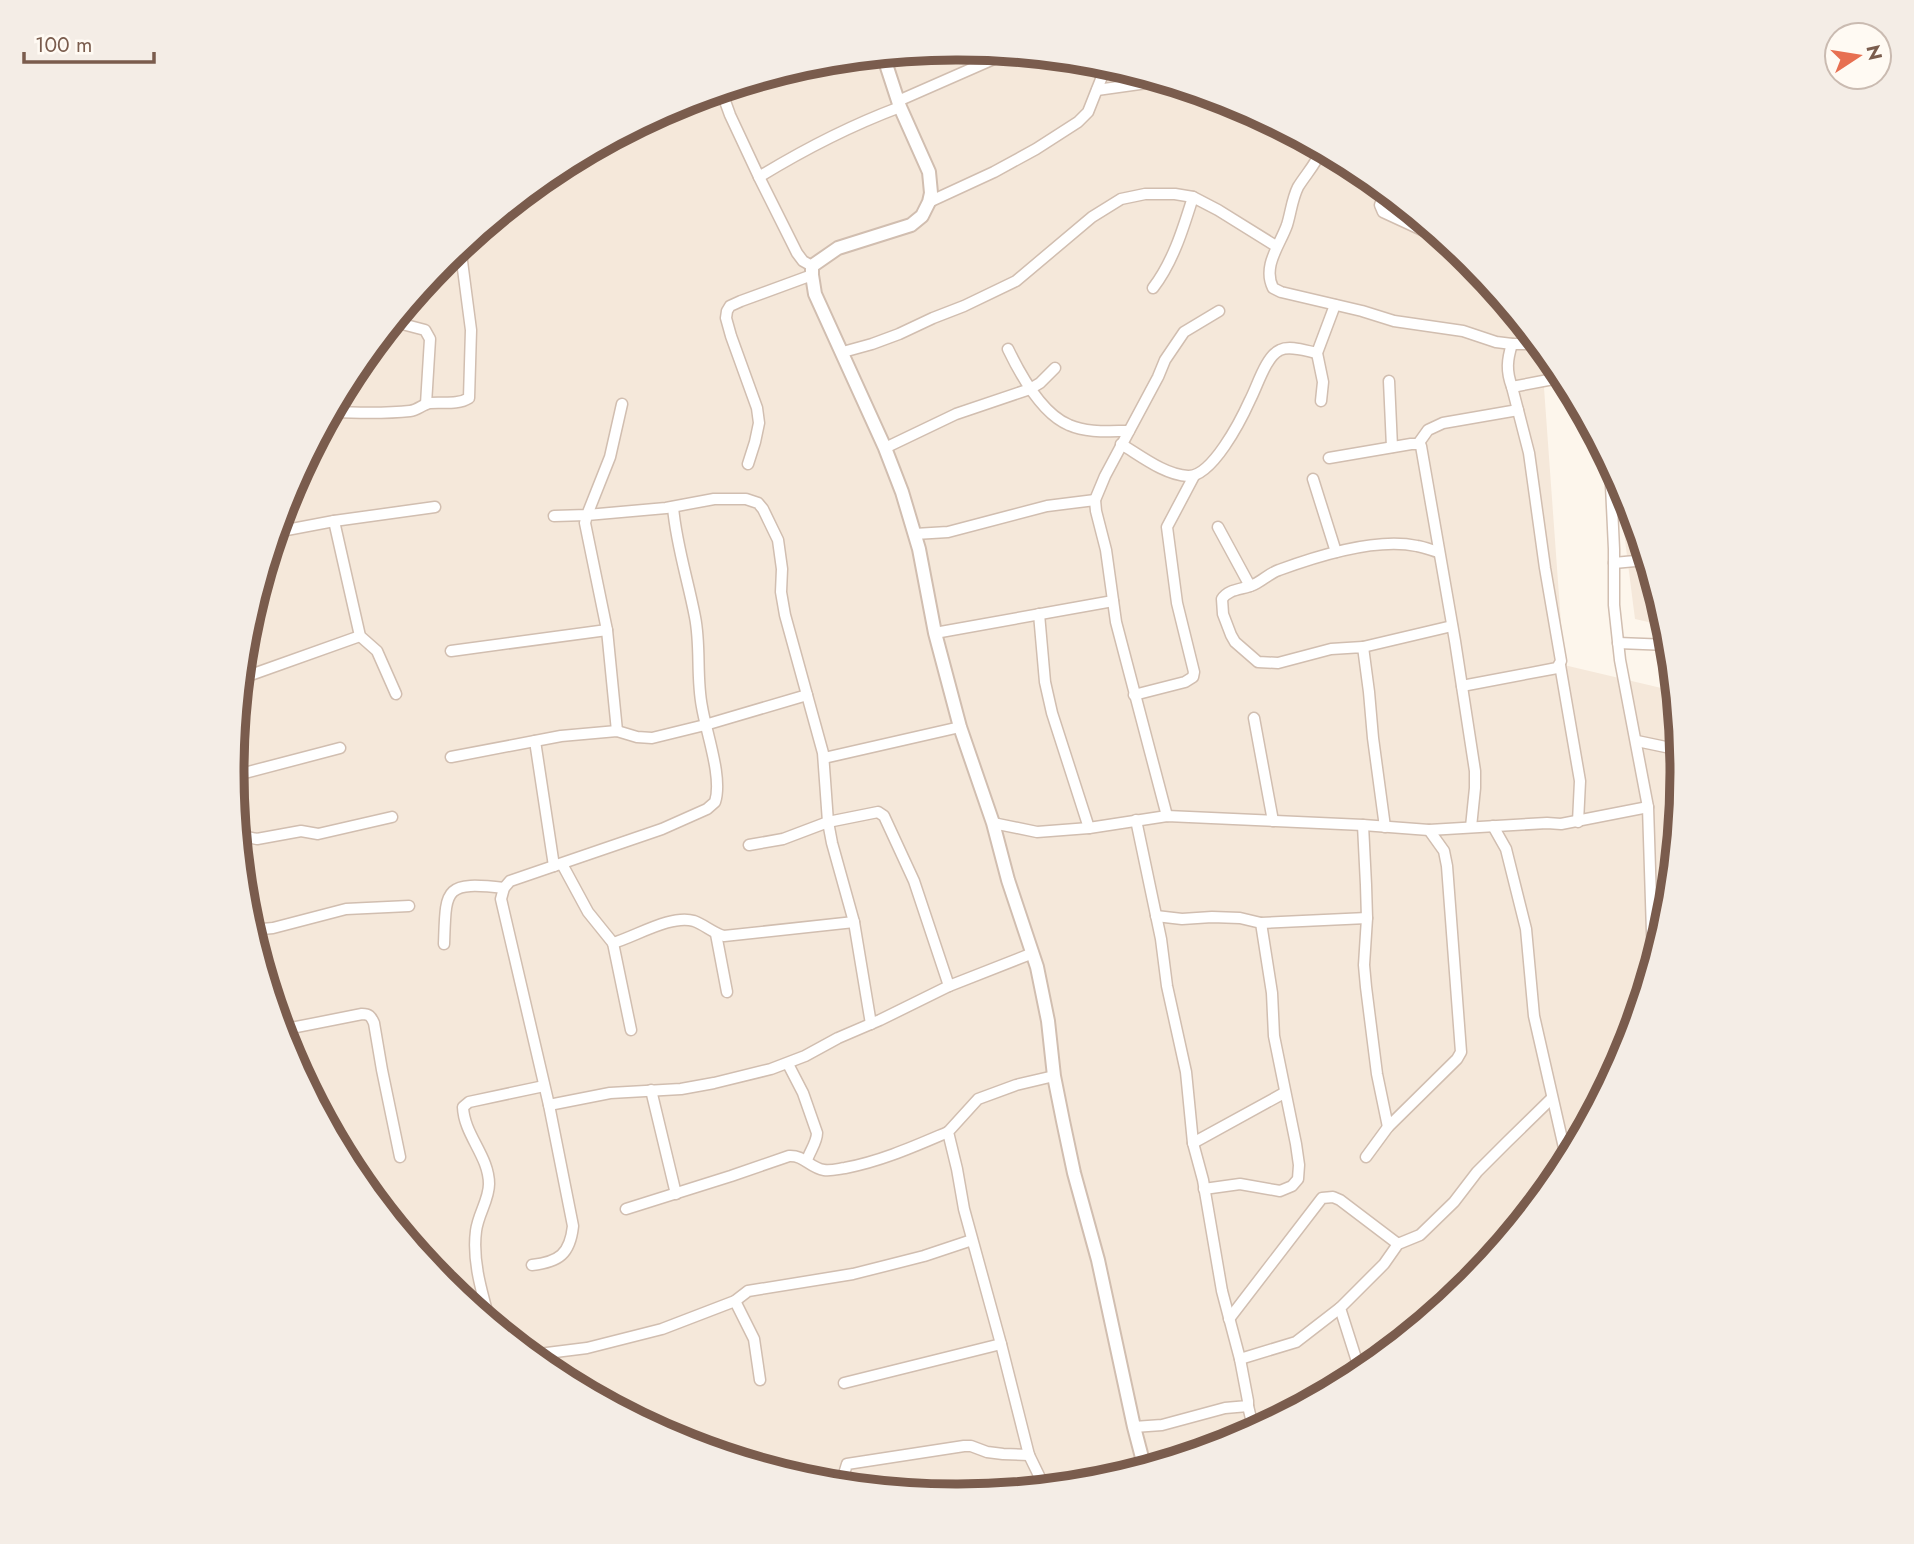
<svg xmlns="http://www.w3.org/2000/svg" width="1914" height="1544" font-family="Jost,sans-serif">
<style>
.residential{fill:#f5e8da}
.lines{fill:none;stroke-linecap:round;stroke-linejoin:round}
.minor-casing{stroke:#d1beb0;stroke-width:13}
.tertiary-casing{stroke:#d1beb0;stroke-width:16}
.minor{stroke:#fff;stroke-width:10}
.tertiary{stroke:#fff;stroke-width:12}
.rim{fill:none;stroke:#7a5c4d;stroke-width:9}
</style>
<rect width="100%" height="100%" fill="#fdf6ec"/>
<g class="residential">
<polygon points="957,47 1099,61 1235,103 1360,170 1470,260 1541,346 1564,665 1674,691 1682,772 1668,914 1626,1050 1559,1175 1469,1285 1359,1375 1234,1442 1098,1483 957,1497 815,1483 679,1441 554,1374 444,1284 354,1174 287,1049 246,913 232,772 246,630 288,494 355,369 445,259 555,169 680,102 816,61"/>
<polygon points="1617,477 1627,495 1666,626 1635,619"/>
</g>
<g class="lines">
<defs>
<g id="minor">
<polyline points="1071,59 1102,74"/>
<path d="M721,90L730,115L759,177C803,150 852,125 900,107"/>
<polyline points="1097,90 1154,82 1166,82"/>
<polyline points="898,101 996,58"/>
<path d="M1322,149C1316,164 1306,174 1298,187C1292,199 1291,212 1287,225C1280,245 1262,266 1273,288L1281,292L1362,311L1394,321L1463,331L1496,342L1512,344H1539"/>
<polyline points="759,177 797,253 803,261 812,266"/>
<polyline points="1386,191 1380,205 1383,212 1448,242"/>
<polyline points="929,202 994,172 1036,149 1078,122 1088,112 1107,64"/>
<path d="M1153,288C1173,262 1183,229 1193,197"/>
<polyline points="398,316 406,325 425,330 430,339 426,404"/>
<path d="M1008,349C1020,374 1042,414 1069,425C1087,433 1109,431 1129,431"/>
<polyline points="843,352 872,344 899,334 933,318 964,306 1016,281 1092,217 1121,199 1145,194 1175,194 1193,197 1218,210 1276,246"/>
<polyline points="1389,381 1392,447"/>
<path d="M1512,387C1506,371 1507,360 1512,344"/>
<polyline points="1321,401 1323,382 1317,353 1335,305"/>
<path d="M331,412C358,413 384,414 410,411C418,410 423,404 430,403C443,402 458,405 469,398L471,330L460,246"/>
<path d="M1121,444C1141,456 1165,475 1188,476C1212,477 1241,420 1250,400C1257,387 1266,356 1280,350C1290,345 1306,351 1317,353"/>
<polyline points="1418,444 1428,430 1443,423 1518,410"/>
<polyline points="885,448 956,414 1030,389 1040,383 1055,368"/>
<polyline points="1329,458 1411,444 1418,444 1421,446 1455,641 1475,771 1475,788 1471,827"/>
<polyline points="748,464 755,442 759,423 757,408 731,336 726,318 727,311 730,306 741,301 812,275"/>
<polyline points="1610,464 1614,549 1614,605 1620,660 1648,807 1653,964"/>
<polyline points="1313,479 1336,552"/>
<polyline points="554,516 587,515 610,457 622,404"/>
<polyline points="334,521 360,636 377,651 396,694"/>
<polyline points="1218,527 1250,586"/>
<polyline points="276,532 334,521 435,507"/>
<polyline points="915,534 948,532 1047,506 1095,500"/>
<polyline points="1614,563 1646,560"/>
<polyline points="1039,614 1045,682 1052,713 1089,828"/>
<polyline points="935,633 1113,601"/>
<polyline points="1618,643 1669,645"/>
<polyline points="1363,647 1452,626"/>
<polyline points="451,651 607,630"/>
<polyline points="1560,665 1580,781 1578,822"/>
<polyline points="242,678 360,636"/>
<polyline points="1462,686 1557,668 1561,661 1545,568 1529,453 1512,387 1564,377"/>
<polyline points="1134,695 1185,682 1193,677 1194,672 1177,603 1167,527 1194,476"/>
<polyline points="1254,718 1273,821"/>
<polyline points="617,731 607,630 585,523 587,515 666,508 714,499 746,499 758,503 763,509 778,540 782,569 781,592 785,615 823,753 828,822 832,843 854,922 871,1024"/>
<polyline points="535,741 554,866"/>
<polyline points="1637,741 1680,750"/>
<polyline points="451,757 561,736 617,731 637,737 652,738 705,725 807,695"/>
<polyline points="824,758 960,727"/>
<polyline points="233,776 340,748"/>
<polyline points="1167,816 1116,622 1106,550 1096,511 1095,500 1105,476 1158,377 1165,360 1184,332 1219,311"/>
<polyline points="993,823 1037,832 1089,828 1167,816 1363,825 1429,830 1547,823 1561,824 1648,807"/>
<polyline points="1363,825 1366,885 1367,918 1364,965 1366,987 1377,1074 1388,1127"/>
<polyline points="1493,826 1506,849 1526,929 1534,1016 1567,1161"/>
<path d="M1385,827L1373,738L1369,692L1363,647L1331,649L1278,663L1258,662L1235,642L1231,635L1223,614L1222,599C1229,588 1244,590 1255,584C1263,580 1270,573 1279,570C1317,556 1376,537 1417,546C1424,547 1431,550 1438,552"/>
<polyline points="238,835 257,839 301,831 318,834 392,817"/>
<polyline points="749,845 783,839 828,822 878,812 884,816 914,881 949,986"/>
<path d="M562,864L588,912L613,943C635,937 671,914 694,921C705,925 713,933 724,936L854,922"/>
<polyline points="1156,916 1182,919 1212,917 1240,918 1261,923 1272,993 1274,1036 1296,1144 1299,1165 1298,1179 1292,1186 1280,1191 1240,1184 1204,1189"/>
<polyline points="1261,923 1367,918"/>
<polyline points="251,930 273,928 346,909 409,906"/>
<polyline points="716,934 727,992"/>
<polyline points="613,943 631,1030"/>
<path d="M444,944C446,889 443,881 504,888"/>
<path d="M281,1030L362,1014C369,1014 371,1016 374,1023L382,1070L400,1157"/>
<path d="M788,1064L803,1093L817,1133C817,1142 810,1151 807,1160"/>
<polyline points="651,1090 676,1194"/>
<polyline points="549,1105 610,1093 681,1089 714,1083 771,1069 805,1056 838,1038 880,1020 949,986 1033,953"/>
<polyline points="1193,1143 1284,1093"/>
<polyline points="1366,1157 1388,1127 1457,1059 1461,1052 1447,866 1444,851 1429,830"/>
<path d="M626,1209L731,1176L789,1156C804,1155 810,1168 824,1170C831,1171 838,1169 845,1168C882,1161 915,1146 948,1132"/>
<path d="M532,1265C559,1262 570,1254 573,1226L549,1105L501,899L504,888L510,881L662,829L707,809L715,802C723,778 706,732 702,707C696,677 701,647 695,617C688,580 676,544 673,507"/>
<polyline points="735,1301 754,1339 760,1380"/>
<polyline points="1229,1319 1322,1198 1333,1197 1340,1200 1398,1244"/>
<path d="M490,1322C482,1293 472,1261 476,1231C478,1214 489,1200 489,1184C489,1156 464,1135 463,1107L469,1102L544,1086"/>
<polyline points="531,1355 587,1348 662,1329 735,1301 748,1291 853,1274 924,1256 972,1240"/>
<polyline points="1240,1359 1296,1342 1340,1308"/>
<polyline points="1361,1374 1340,1308 1384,1264 1398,1244 1420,1235 1454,1202 1477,1172 1507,1142 1552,1098"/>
<polyline points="844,1383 1001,1344"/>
<polyline points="1248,1406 1254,1431"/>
<polyline points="1134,1427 1162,1425 1225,1408 1248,1406 1248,1401 1240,1359 1222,1291 1203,1180 1193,1143 1186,1072 1167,986 1161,939 1136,820"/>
<polyline points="845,1486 844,1474 847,1464 964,1446 971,1446 987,1452 1003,1454 1029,1455"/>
<polyline points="1045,1488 1029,1455 1001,1344 964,1209 957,1169 948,1132 978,1099 1016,1085 1054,1076"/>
</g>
<polyline id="tertiary" points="883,55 900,107 929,172 931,193 929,202 922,216 911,225 838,248 812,266 812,275 815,294 885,448 902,492 919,549 935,633 960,727 993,823 1008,880 1037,967 1048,1021 1054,1076 1063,1121 1074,1173 1098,1260 1134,1427 1145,1469"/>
</defs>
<use href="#minor" class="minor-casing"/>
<use href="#tertiary" class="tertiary-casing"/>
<use href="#minor" class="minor"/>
<use href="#tertiary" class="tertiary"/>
</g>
<path d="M0 0H1914V1544H0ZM956 60H958A712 712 0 0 1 1670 772V772A712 712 0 0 1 958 1484H956A712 712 0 0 1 244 772V772A712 712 0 0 1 956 60Z" fill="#f4ede6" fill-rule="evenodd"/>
<path class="rim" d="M956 60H958A712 712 0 0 1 1670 772V772A712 712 0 0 1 958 1484H956A712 712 0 0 1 244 772V772A712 712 0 0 1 956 60Z"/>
<g transform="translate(1858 56) rotate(78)"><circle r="33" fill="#fffaf3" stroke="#cabbb1" stroke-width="2"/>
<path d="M0-5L12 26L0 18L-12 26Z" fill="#e76f51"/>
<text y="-10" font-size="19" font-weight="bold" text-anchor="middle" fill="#7a5c4d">N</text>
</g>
<path d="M24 52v10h130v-10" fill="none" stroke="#7a5c4d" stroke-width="3.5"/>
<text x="35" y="52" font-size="21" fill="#7a5c4d" stroke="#fffaf3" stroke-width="5" paint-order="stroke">100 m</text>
</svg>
